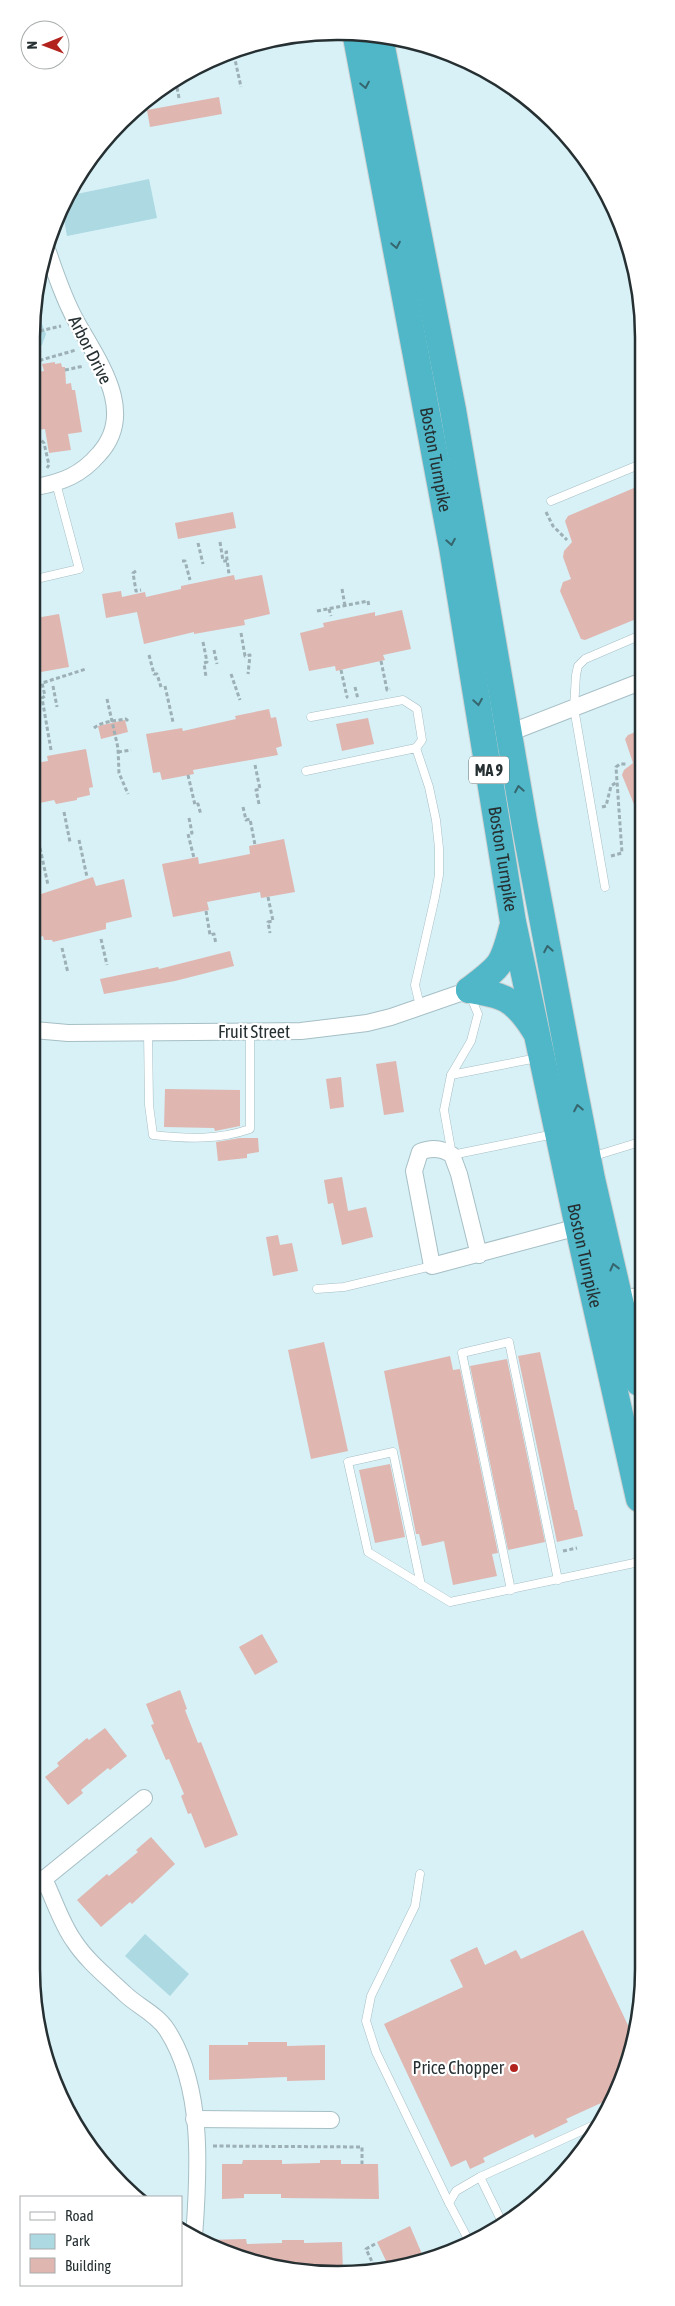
<svg xmlns="http://www.w3.org/2000/svg" width="675" height="2306" font-family="'Asap Condensed',sans-serif">
<style>
.green{fill:#acd9e2}
.building{fill:#dfb6b0}
.lines{fill:none;stroke-linecap:round;stroke-linejoin:round}
.service-casing{stroke:#a6bfc5;stroke-width:9}
.minor-casing{stroke:#a6bfc5;stroke-width:18}
.trunk-casing{stroke:#cfd1d2;stroke-width:28}
.path{stroke:#9cb0b5;stroke-width:3;stroke-dasharray:4 2.5;stroke-linecap:butt}
.service{stroke:#fff;stroke-width:8}
.minor{stroke:#fff;stroke-width:16}
.trunk{stroke:#4fb7c8;stroke-width:26}
.oneway{stroke:#36666e}
.poi-dot{fill:#b2231e;stroke:#fff;stroke-width:2}
.labels{text-anchor:middle;stroke-width:4.5;stroke-linejoin:round;paint-order:stroke}
.shield{fill:#fff;stroke:#676e70;stroke-width:1}
.shield-label{font-size:16px;font-weight:bold;fill:#263032}
.street-label{font-size:18px;fill:#263032;stroke:#fff}
.poi-label{font-size:18px;fill:#263032;stroke:#fff;text-anchor:end}
.rim{fill:none;stroke:#263032;stroke-width:2.5}
</style>
<rect width="100%" height="100%" fill="#d7f1f7"/>
<g class="green">
<polygon points="149,179 157,218 67,236 63,214 72,195"/>
<polygon points="37,312 46,334 42,345 37,348"/>
<polygon points="145,1934 189,1974 170,1996 125,1956"/>
</g>
<g class="building">
<polygon points="219,97 222,114 150,127 147,110"/>
<polygon points="55,362 55,364 61,363 62,367 65,367 66,384 71,383 72,390 75,390 82,432 68,434 71,450 49,453 45,429 37,430 37,372 44,371 42,364"/>
<polygon points="641,485 641,617 585,640 581,639 560,591 563,582 571,579 563,557 564,551 572,542 565,521 568,516"/>
<polygon points="233,512 236,528 178,539 175,523"/>
<polygon points="234,575 235,580 262,575 270,614 244,620 245,625 194,634 194,632 144,644 137,612 106,618 102,594 121,591 122,597 145,592 146,597 181,589 181,586"/>
<polygon points="402,610 411,649 383,655 385,660 353,667 336,671 335,666 309,671 300,633 324,627 323,623 375,612 375,616"/>
<polygon points="59,614 69,667 41,672 41,670 36,671 36,618"/>
<polygon points="269,709 271,718 276,717 282,746 276,748 278,755 193,770 194,774 162,780 160,772 153,773 146,734 182,728 183,731 236,719 235,716"/>
<polygon points="368,718 374,744 342,751 336,724"/>
<polygon points="125,720 128,732 101,739 98,726"/>
<polygon points="640,730 640,819 622,775 624,770 633,763 625,739 628,735"/>
<polygon points="86,749 93,787 89,788 90,795 77,798 77,800 56,804 54,800 35,804 35,763 48,761 47,756"/>
<polygon points="284,839 295,892 261,898 260,892 207,902 209,910 173,917 162,864 198,857 199,864 250,854 249,846"/>
<polygon points="93,877 96,886 124,879 132,917 106,923 106,929 53,942 52,940 44,940 43,936 35,938 35,896"/>
<polygon points="230,951 234,966 175,981 104,994 100,979 158,967 159,969"/>
<polygon points="396,1061 404,1112 384,1115 376,1064"/>
<polygon points="341,1077 344,1107 330,1109 326,1079"/>
<polygon points="165,1089 240,1090 240,1126 215,1131 214,1128 164,1127"/>
<polygon points="240,1138 258,1138 259,1152 247,1154 247,1158 218,1161 216,1142"/>
<polygon points="342,1177 348,1211 366,1207 373,1237 342,1245 333,1203 328,1204 324,1180"/>
<polygon points="278,1235 280,1245 292,1243 298,1271 273,1276 266,1237"/>
<polygon points="324,1342 348,1451 311,1459 288,1350"/>
<polygon points="540,1352 575,1510 577,1510 583,1536 557,1542 518,1356"/>
<polygon points="450,1356 453,1370 460,1369 498,1553 492,1554 497,1576 453,1585 444,1541 422,1546 419,1534 416,1534 384,1371"/>
<polygon points="507,1359 545,1542 508,1550 470,1366"/>
<polygon points="390,1464 405,1537 375,1543 359,1470"/>
<polygon points="262,1634 278,1662 255,1675 239,1647"/>
<polygon points="180,1690 187,1709 185,1710 198,1743 201,1742 238,1835 205,1848 191,1813 188,1814 181,1796 184,1794 169,1759 166,1760 151,1725 154,1724 146,1704"/>
<polygon points="105,1728 127,1756 110,1770 108,1768 81,1790 83,1793 68,1805 45,1777 59,1766 57,1763 87,1738 89,1740"/>
<polygon points="151,1837 175,1864 132,1904 130,1902 101,1927 77,1900 107,1874 109,1876 138,1852 136,1850"/>
<polygon points="583,1930 634,2038 612,2098 566,2119 568,2122 535,2138 533,2134 483,2158 485,2162 470,2169 466,2160 451,2167 384,2024 463,1987 450,1960 477,1947 485,1965 516,1950 521,1959"/>
<polygon points="248,2042 287,2042 287,2046 325,2045 325,2080 287,2081 287,2077 209,2080 209,2045 248,2045"/>
<polygon points="243,2160 282,2160 282,2164 320,2163 320,2160 341,2160 341,2164 378,2164 379,2199 281,2198 281,2194 244,2194 244,2198 222,2199 222,2164 242,2164"/>
<polygon points="410,2226 425,2261 417,2264 389,2267 377,2242"/>
<polygon points="246,2239 247,2244 282,2243 282,2240 304,2240 304,2243 342,2242 343,2272 317,2274 204,2244 205,2240"/>
</g>
<g class="lines">
<defs>
<g id="service">
<polyline points="551,501 641,464"/>
<polyline points="36,579 79,569 56,483"/>
<polyline points="311,717 403,700 417,709 422,740 416,748"/>
<polyline points="306,771 416,748 429,787 436,820 439,848 439,875 435,897 415,985 420,1006"/>
<polyline points="605,887 574,708 576,675 578,666 585,659 641,635"/>
<path d="M148,1032L149,1105L153,1135C187,1139 218,1140 250,1129V1032"/>
<polyline points="537,1058 451,1075 444,1110 452,1155 554,1134"/>
<polyline points="451,1075 471,1041 478,1014 470,995"/>
<polyline points="591,1157 640,1142"/>
<polyline points="317,1289 344,1287 432,1266"/>
<polyline points="421,1585 393,1452 348,1462 368,1552 450,1602 639,1562"/>
<polyline points="511,1590 462,1353 509,1342 558,1580"/>
<polyline points="420,1874 415,1906 371,1996 366,2021 376,2052 449,2203"/>
<polyline points="480,2177 502,2222"/>
<polyline points="468,2239 449,2203 456,2191 480,2177 603,2121"/>
</g>
<g id="minor">
<path d="M36,487C63,482 81,475 99,454C138,411 97,360 75,319C63,297 56,275 48,252"/>
<polyline points="509,733 640,682"/>
<polyline points="34,1030 68,1033 301,1031 367,1023 391,1017 469,990"/>
<path d="M479,1255L459,1174L452,1155C442,1148 432,1147 420,1152L414,1171L432,1266L578,1227"/>
<polyline points="621,1299 639,1296"/>
<path d="M144,1798L44,1879C54,1899 61,1923 74,1941C87,1961 106,1976 124,1993C137,2006 157,2014 167,2030C204,2087 199,2171 194,2237"/>
<polyline points="194,2119 331,2120"/>
</g>
<g id="trunk">
<path id="s1" d="M356,37L452,547L513,922L578,1227L639,1499"/>
<polyline points="380,37 453,410 525,827 573,1082 592,1179 639,1383"/>
<path d="M469,990C504,995 515,999 535,1031"/>
<path d="M469,990C500,966 502,967 512,928"/>
</g>
</defs>
<use href="#service" class="service-casing"/>
<use href="#minor" class="minor-casing"/>
<use href="#trunk" class="trunk-casing"/>
<g class="path">
<polyline points="234,55 241,87"/>
<polyline points="179,98 176,82 182,81 181,77"/>
<polyline points="40,331 61,326"/>
<polyline points="37,367 41,360 76,350"/>
<polyline points="65,370 84,366"/>
<polyline points="37,436 44,443 49,465 47,468"/>
<polyline points="546,512 553,526 567,540"/>
<polyline points="220,542 223,561 227,561"/>
<polyline points="198,543 203,564"/>
<polyline points="228,552 226,552 229,574"/>
<polyline points="182,561 185,561 190,580"/>
<polyline points="136,571 133,573 136,591 141,590"/>
<polyline points="342,589 345,606"/>
<polyline points="329,609 331,616"/>
<polyline points="317,611 368,601 369,607"/>
<polyline points="241,633 245,656 250,655 248,674"/>
<polyline points="203,642 207,662 204,663 206,677"/>
<polyline points="214,650 217,664"/>
<polyline points="149,655 154,674 157,674 161,687"/>
<polyline points="381,661 387,690 390,689"/>
<polyline points="341,670 347,697 346,697"/>
<polyline points="231,674 240,700"/>
<polyline points="53,686 57,707"/>
<polyline points="165,686 173,722"/>
<polyline points="355,687 358,699"/>
<polyline points="107,699 118,748 119,773 128,794"/>
<path d="M94,728C102,721 116,721 126,719L128,721"/>
<polyline points="51,750 42,698 45,696 42,683 86,669"/>
<polyline points="118,752 131,750"/>
<polyline points="255,765 260,789 256,790 259,804"/>
<polyline points="188,775 195,805 198,804 201,815"/>
<polyline points="243,807 246,820 250,819 255,845"/>
<polyline points="602,807 606,806 611,786 617,782"/>
<polyline points="64,812 70,842"/>
<polyline points="189,818 192,833 188,834 194,858"/>
<polyline points="79,840 87,877"/>
<polyline points="40,848 48,885"/>
<polyline points="611,856 622,853 616,767 620,764 627,764"/>
<polyline points="268,897 273,921 268,922 270,933"/>
<polyline points="206,911 210,935 214,934 216,944"/>
<polyline points="101,939 107,965"/>
<polyline points="62,948 68,973"/>
<polyline points="563,1551 577,1548"/>
<polyline points="601,2110 608,2106"/>
<polyline points="213,2146 362,2147 362,2164"/>
<polyline points="375,2244 366,2249 375,2268"/>
<polyline points="374,2266 383,2263"/>
</g>
<use href="#service" class="service"/>
<use href="#minor" class="minor"/>
<use href="#trunk" class="trunk"/>
</g>
<defs><path id="oneway-chevron" d="M-2-3.5L2.5 0L-2 3.5" fill="none" stroke-width="1.6" stroke-linecap="round" stroke-linejoin="round" transform="scale(1.25)"/></defs>
<g class="oneway">
<use href="#oneway-chevron" transform="translate(365 85) rotate(79)"/>
<use href="#oneway-chevron" transform="translate(396 245) rotate(79)"/>
<use href="#oneway-chevron" transform="translate(451 542) rotate(80)"/>
<use href="#oneway-chevron" transform="translate(478 702) rotate(81)"/>
<use href="#oneway-chevron" transform="translate(519 789) rotate(-100)"/>
<use href="#oneway-chevron" transform="translate(548 949) rotate(-100)"/>
<use href="#oneway-chevron" transform="translate(578 1108) rotate(-101)"/>
<use href="#oneway-chevron" transform="translate(614 1267) rotate(-104)"/>
</g>
<circle class="poi-dot" cx="514" cy="2068" r="5"/>
<g class="labels">
<rect class="shield" x="469" y="756.5" width="40" height="27" rx="4"/>
<g class="shield-label">
<text x="489" y="776">MA 9</text>
</g>
<g class="street-label">
<text transform="translate(90 350) rotate(63)" y="6">Arbor Drive</text>
<text dy="6" stroke="none"><textPath href="#s1" startOffset="430">Boston Turnpike</textPath></text>
<text dy="6" stroke="none"><textPath href="#s1" startOffset="835">Boston Turnpike</textPath></text>
<text x="254" y="1038">Fruit Street</text>
<text dy="6" stroke="none"><textPath href="#s1" startOffset="1240">Boston Turnpike</textPath></text>
</g>
<g class="poi-label">
<text x="504" y="2074">Price Chopper</text>
</g>
</g>
<path d="M0 0H675V2306H0ZM337 40H338A297 297 0 0 1 635 337V1969A297 297 0 0 1 338 2266H337A297 297 0 0 1 40 1969V337A297 297 0 0 1 337 40Z" fill="#fff" fill-rule="evenodd"/>
<path class="rim" d="M337 40H338A297 297 0 0 1 635 337V1969A297 297 0 0 1 338 2266H337A297 297 0 0 1 40 1969V337A297 297 0 0 1 337 40Z"/>
<rect x="20" y="2196" width="162" height="90" fill="#ffffff" stroke="#a8acad"/>
<rect x="30" y="2212" width="25" height="8" fill="#ffffff" stroke="#a8acad"/>
<text x="65" y="2221" font-size="15" fill="#263032">Road</text>
<rect x="30" y="2234" width="25" height="15" fill="#acd9e2" stroke="#a8acad"/>
<text x="65" y="2246" font-size="15" fill="#263032">Park</text>
<rect x="30" y="2258" width="25" height="15" fill="#dfb6b0" stroke="#a8acad"/>
<text x="65" y="2271" font-size="15" fill="#263032">Building</text>
<g transform="translate(45 45) rotate(269)"><circle r="24" fill="#ffffff" stroke="#a8acad"/>
<path d="M0-4L9 19L0 12L-9 19Z" fill="#b2231e"/>
<text y="-8" font-size="14" font-weight="bold" text-anchor="middle" fill="#263032">N</text>
</g>
</svg>
